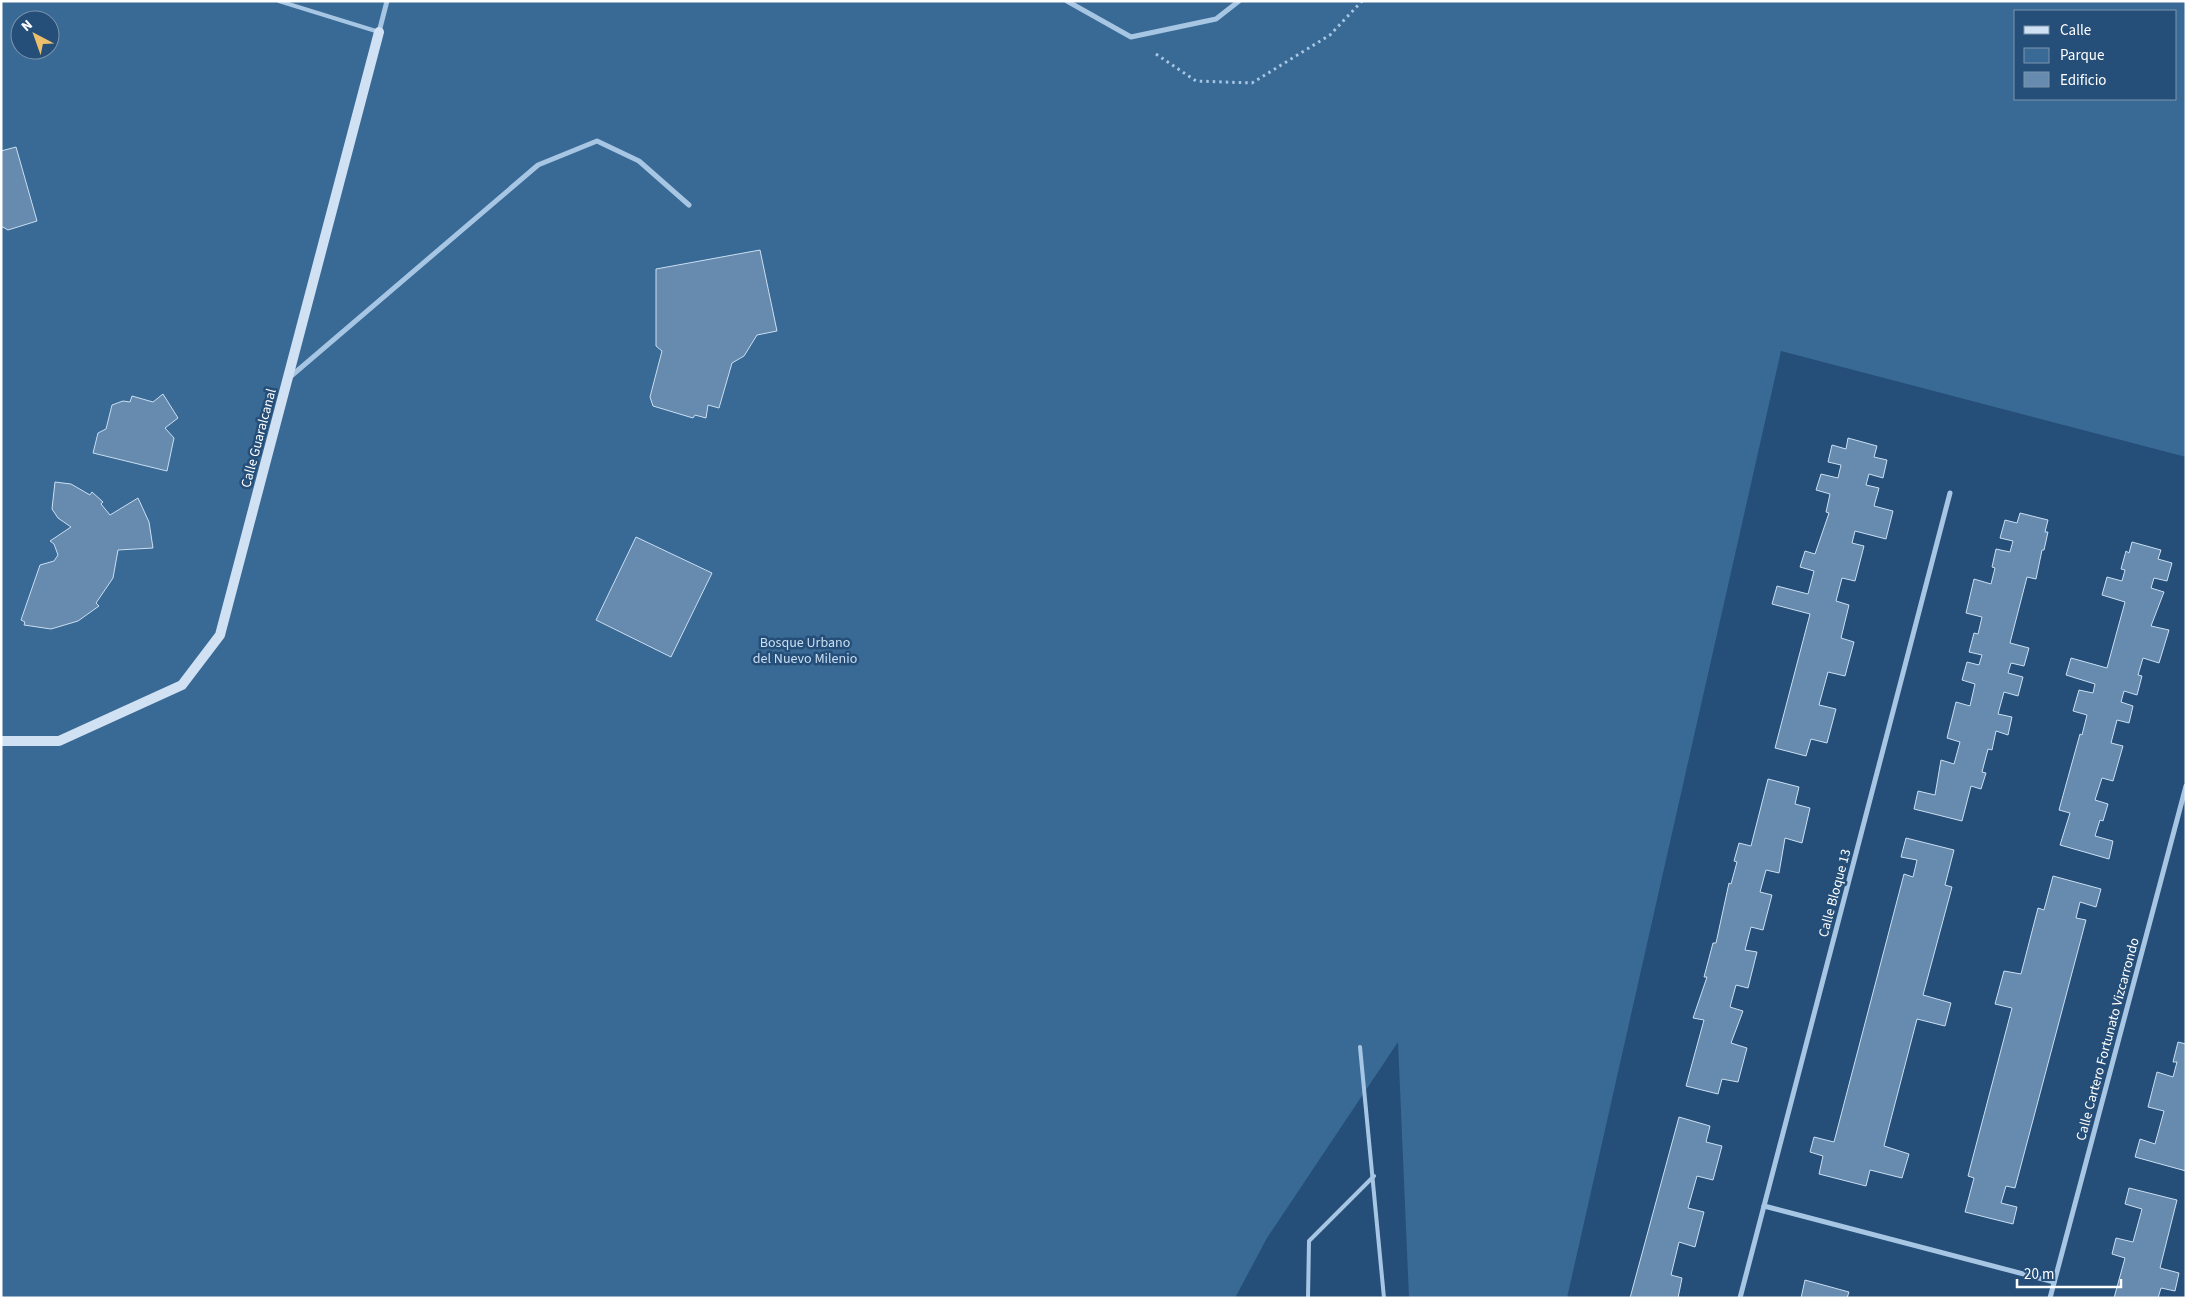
<svg xmlns="http://www.w3.org/2000/svg" width="2187" height="1299" font-family="'Source Sans 3',sans-serif">
<style>
.green{fill:#396995;fill-rule:evenodd}
.building{fill:#668bae;stroke:#cadff3}
.lines{fill:none;stroke-linecap:round;stroke-linejoin:round}
.path{stroke:#a7c6e3;stroke-width:3;stroke-dasharray:2.5 4;stroke-linecap:butt}
.lane{stroke:#a7c6e3;stroke-width:4}
.street{stroke:#a7c6e3;stroke-width:5}
.secondary{stroke:#d0e1f3;stroke-width:10}
.labels{text-anchor:middle;stroke-width:5;stroke-linejoin:round;paint-order:stroke}
.street-label{font-size:14px;fill:#fff;stroke:#254e78}
.park-label{font-size:14px;fill:#cadff3;stroke:#254e78}
</style>
<rect width="100%" height="100%" fill="#254e78"/>
<path class="green" d="M1,1H2186V457L1781,351L1567,1298H1409L1398,1042L1267,1238L1235,1298H1ZM2016,11H2176V99H2016ZM20,20H50V50H20Z"/>
<g class="building">
<polygon points="16,147 37,221 8,230 1,226 1,151"/>
<polygon points="760,250 777,331 757,335 744,356 732,363 719,408 708,405 706,418 695,415 693,418 653,406 650,397 662,351 656,346 656,269"/>
<polygon points="163,394 178,418 165,428 174,438 167,471 93,453 98,433 106,429 112,405 123,401 130,402 132,396 153,402"/>
<polygon points="1848,438 1877,446 1874,457 1887,460 1883,478 1869,474 1866,485 1879,488 1874,506 1893,511 1886,539 1855,531 1852,543 1864,546 1855,581 1842,578 1836,601 1849,605 1841,638 1854,642 1845,676 1828,672 1819,705 1836,709 1827,743 1811,739 1806,756 1775,748 1810,614 1772,604 1777,586 1808,594 1814,571 1800,567 1805,551 1815,554 1829,513 1826,512 1830,494 1816,490 1821,474 1838,478 1841,465 1828,462 1832,445 1846,449"/>
<polygon points="55,482 71,484 90,495 92,492 103,502 101,504 110,515 138,498 149,522 153,548 118,550 113,578 96,603 99,606 78,621 51,629 24,625 25,622 21,620 40,565 54,561 58,555 54,544 50,541 71,527 58,518 52,509"/>
<polygon points="2020,513 2048,520 2045,532 2048,532 2044,550 2042,550 2036,579 2027,577 2010,643 2029,648 2024,666 2011,663 2008,673 2023,677 2018,696 2004,692 1998,714 2012,717 2008,735 1996,731 1992,750 1988,749 1982,772 1986,773 1981,789 1971,786 1962,821 1914,809 1918,791 1935,795 1941,760 1954,764 1960,742 1947,738 1956,702 1970,706 1975,684 1962,680 1967,662 1979,665 1982,655 1969,652 1974,633 1978,634 1982,617 1966,613 1974,579 1991,584 1995,568 1992,567 1996,549 2010,552 2013,541 2000,538 2005,520 2017,523"/>
<polygon points="636,537 712,573 671,657 596,620"/>
<polygon points="2132,542 2161,550 2158,559 2172,563 2167,581 2154,578 2151,588 2164,592 2151,626 2169,630 2159,663 2143,658 2138,675 2142,676 2137,695 2124,691 2121,702 2133,706 2129,723 2117,720 2111,743 2123,746 2113,781 2102,778 2095,800 2108,804 2103,821 2100,820 2095,836 2113,841 2109,859 2060,845 2070,813 2059,810 2080,734 2082,735 2087,715 2073,711 2079,690 2093,693 2095,684 2066,675 2071,658 2107,668 2125,602 2102,595 2107,577 2122,581 2125,570 2121,569 2126,551 2129,553"/>
<polygon points="1768,779 1799,787 1795,804 1810,808 1802,843 1785,838 1779,873 1766,870 1760,892 1772,895 1763,930 1751,927 1745,950 1757,952 1748,988 1736,985 1730,1007 1743,1011 1731,1043 1747,1048 1738,1082 1722,1079 1718,1094 1686,1086 1704,1020 1693,1018 1707,977 1704,977 1713,943 1716,943 1729,883 1731,884 1737,862 1734,861 1739,843 1751,846"/>
<polygon points="1906,838 1954,850 1945,885 1952,887 1923,995 1951,1003 1945,1026 1917,1019 1884,1146 1909,1154 1902,1178 1870,1170 1866,1186 1819,1174 1823,1156 1810,1152 1814,1137 1834,1142 1904,874 1913,877 1917,860 1901,857"/>
<polygon points="2053,876 2101,889 2096,907 2080,902 2076,918 2086,920 2015,1188 2006,1186 2001,1203 2017,1207 2013,1224 1965,1212 1974,1178 1968,1176 2012,1008 1995,1004 2004,971 2021,974 2038,908 2044,910"/>
<polygon points="2178,1042 2186,1044 2186,1171 2135,1157 2140,1139 2155,1144 2164,1111 2148,1107 2157,1072 2173,1077 2177,1062 2173,1062"/>
<polygon points="1679,1117 1710,1126 1706,1142 1722,1146 1713,1180 1697,1176 1688,1208 1704,1212 1695,1247 1679,1242 1671,1275 1682,1278 1678,1298 1630,1298"/>
<polygon points="2129,1188 2177,1200 2160,1268 2179,1273 2175,1291 2161,1288 2158,1298 2114,1298 2125,1258 2112,1254 2116,1238 2133,1242 2142,1209 2125,1204"/>
<polygon points="1805,1280 1849,1292 1847,1298 1801,1298"/>
</g>
<g class="lines">
<polyline class="path" points="1156,54 1196,81 1252,83 1330,35 1362,1"/>
<g class="lane">
<polyline points="279,1 379,32"/>
<polyline points="1360,1047 1384,1298"/>
<polyline points="1308,1298 1309,1241 1374,1176"/>
</g>
<g class="street">
<polyline points="1067,1 1131,37 1216,19 1239,1"/>
<polyline points="379,32 387,1"/>
<polyline points="290,377 538,165 597,141 639,161 689,205"/>
<polyline points="1764,1206 2054,1282"/>
<polyline points="1740,1298 1950,493"/>
<polyline points="2050,1298 2186,786"/>
</g>
<polyline class="secondary" points="1,741 59,741 182,685 220,635 379,32"/>
</g>
<g class="labels">
<g class="street-label">
<text transform="translate(258 438) rotate(-75)" y="5">Calle Guaralcanal</text>
<text transform="translate(1834 893) rotate(-75)" y="5">Calle Bloque 13</text>
<text transform="translate(2107 1039) rotate(-75)" y="5">Calle Cartero Fortunato Vizcarrondo</text>
</g>
<g class="park-label">
<text x="805" y="647">Bosque Urbano<tspan x="805" dy="16">del Nuevo Milenio</tspan></text>
</g>
</g>
<rect width="2187" height="1299" fill="none" stroke="#ffffff" stroke-width="5"/>
<rect x="2014" y="10" width="162" height="90" fill="#254e78" stroke="#7c95ae"/>
<rect x="2024" y="26" width="25" height="8" fill="#d0e1f3" stroke="#7c95ae"/>
<text x="2060" y="35" font-size="15" fill="#ffffff">Calle</text>
<rect x="2024" y="48" width="25" height="15" fill="#396995" stroke="#7c95ae"/>
<text x="2060" y="60" font-size="15" fill="#ffffff">Parque</text>
<rect x="2024" y="72" width="25" height="15" fill="#668bae" stroke="#7c95ae"/>
<text x="2060" y="85" font-size="15" fill="#ffffff">Edificio</text>
<g transform="translate(35 35) rotate(319)"><circle r="24" fill="#254e78" stroke="#7c95ae"/>
<path d="M0-4L9 19L0 12L-9 19Z" fill="#ecbf6c"/>
<text y="-8" font-size="14" font-weight="bold" text-anchor="middle" fill="#ffffff">N</text>
</g>
<path d="M2017 1279v8h104v-8" fill="none" stroke="#ffffff" stroke-width="2.5"/>
<text x="2024" y="1279" font-size="15" fill="#ffffff" stroke="#254e78" stroke-width="4" paint-order="stroke">20 m</text>
</svg>
